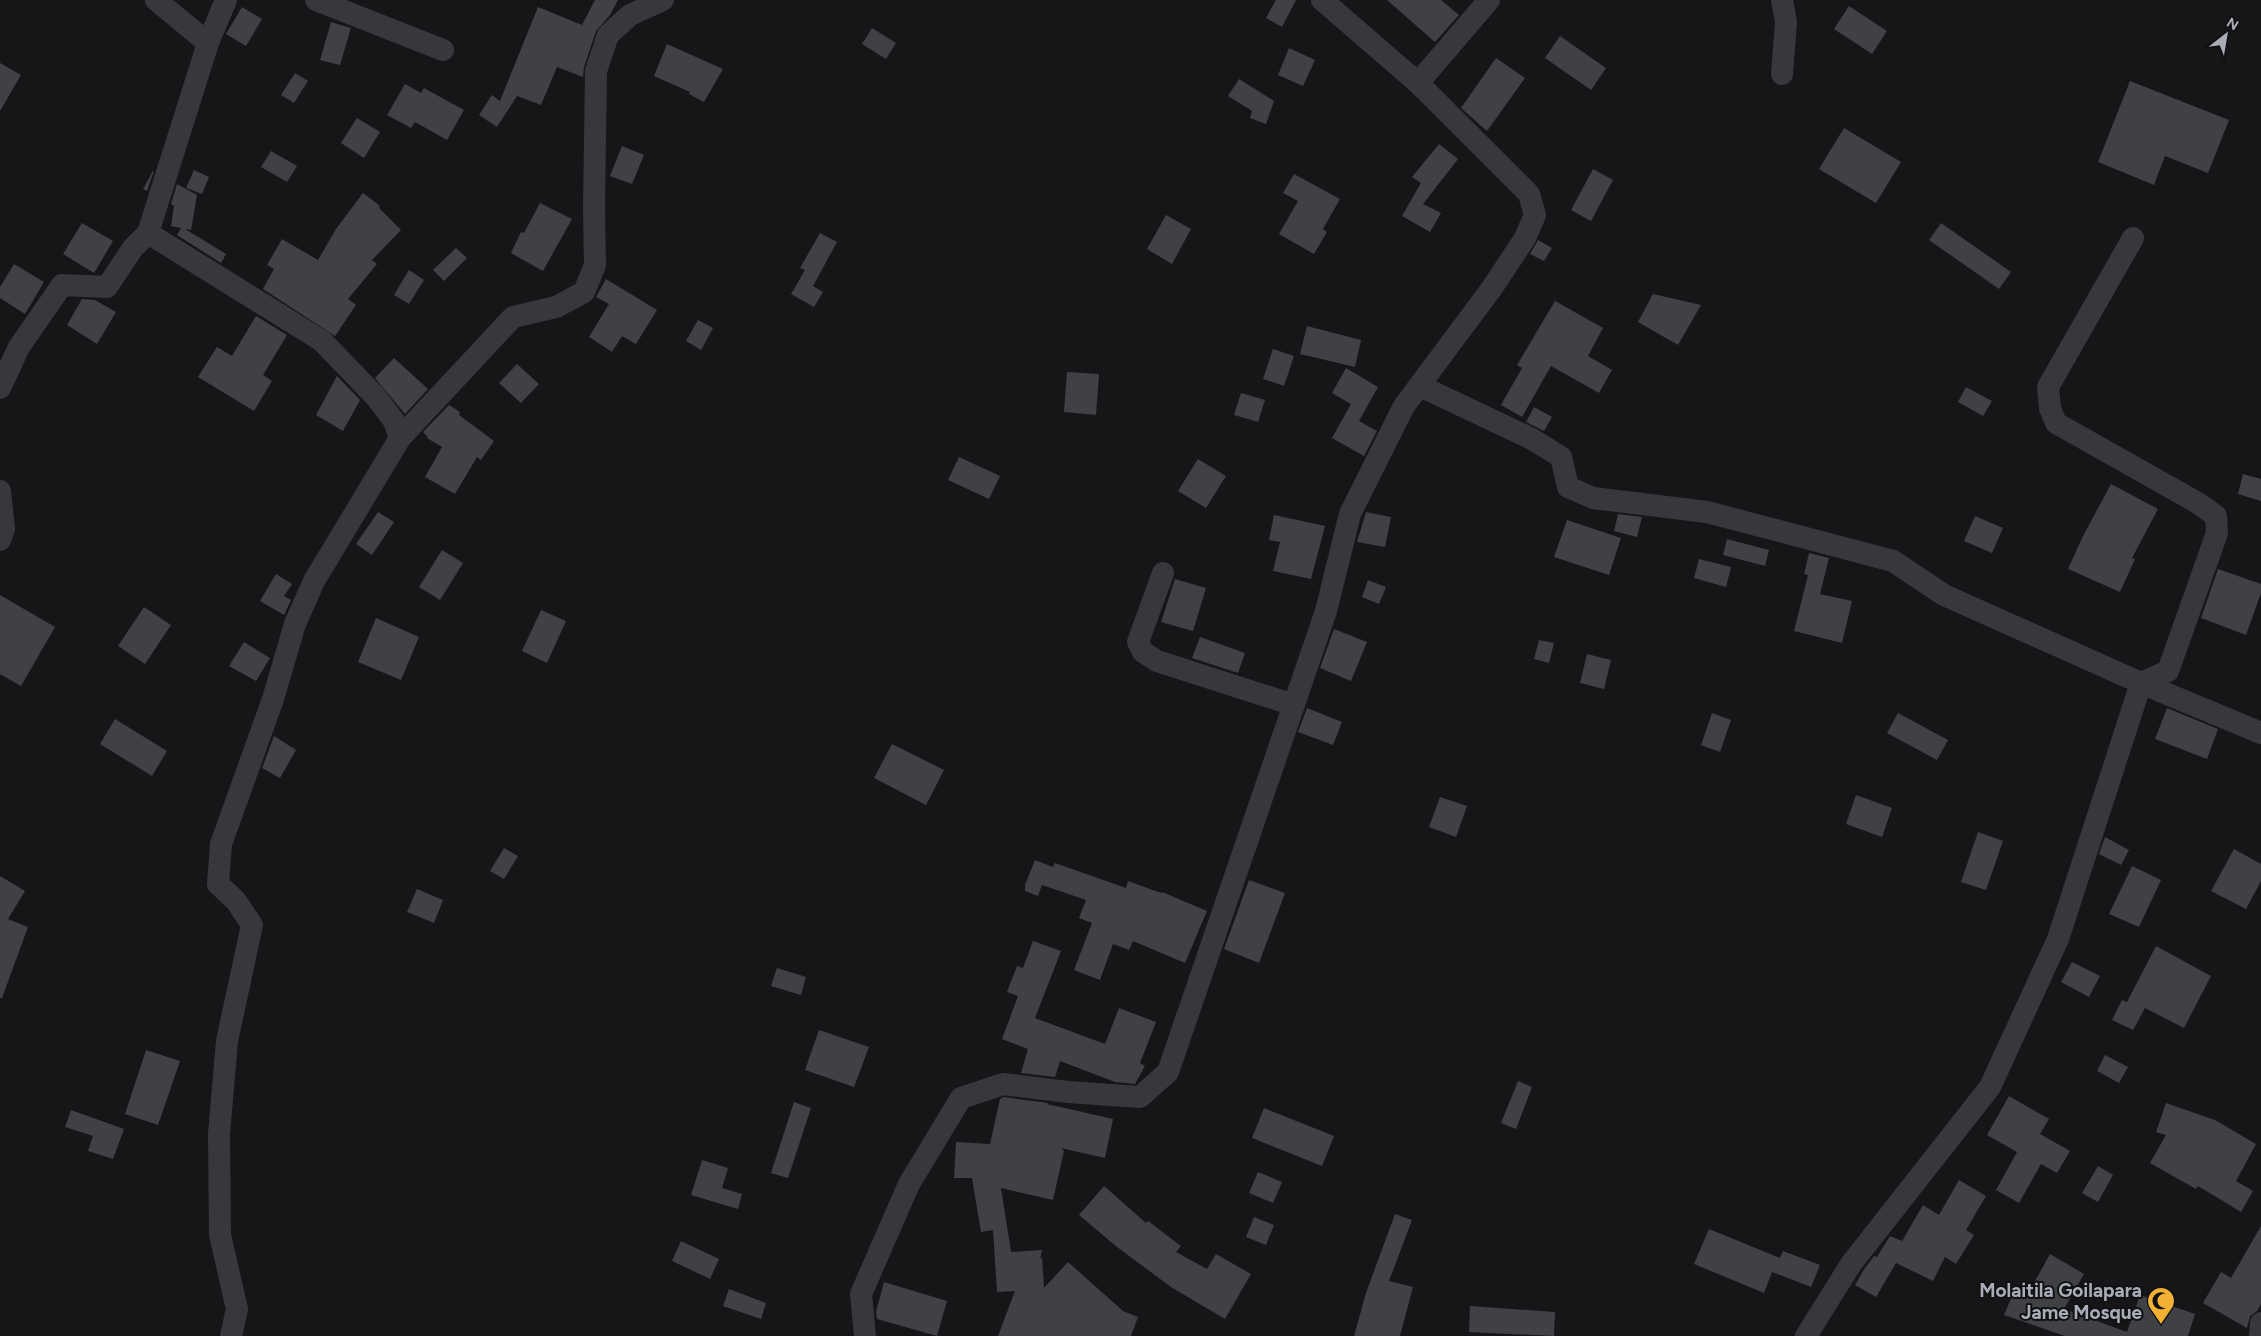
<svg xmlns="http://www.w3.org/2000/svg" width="2261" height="1336" font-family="Figtree,sans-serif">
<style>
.building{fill:#404145}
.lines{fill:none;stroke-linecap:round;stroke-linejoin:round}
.street{stroke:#37383d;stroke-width:22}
.labels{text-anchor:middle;stroke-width:4;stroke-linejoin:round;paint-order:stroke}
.poi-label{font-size:19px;font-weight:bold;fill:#a8adb8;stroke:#111113;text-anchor:end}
</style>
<rect width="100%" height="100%" fill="#161618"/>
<g class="building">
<polygon points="595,0 618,0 610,15 596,31 584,67 583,77 557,67 541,105 517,96 497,127 479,115 492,95 500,101 538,7 582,25"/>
<polygon points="1276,0 1296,0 1282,27 1266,18"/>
<polygon points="1387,0 1441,0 1459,15 1435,42"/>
<polygon points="1849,6 1887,31 1872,54 1834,29"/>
<polygon points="242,7 262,19 246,46 226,34"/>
<polygon points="331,22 351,28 340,65 320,60"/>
<polygon points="872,28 896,43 886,59 862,44"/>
<polygon points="1560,36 1606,68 1591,90 1545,58"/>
<polygon points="667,44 723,69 704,102 689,94 690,92 654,76"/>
<polygon points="1289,48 1315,60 1303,86 1278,75"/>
<polygon points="1496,58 1525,78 1487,131 1461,108"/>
<polygon points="0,63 21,75 0,111"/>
<polygon points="295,73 308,81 294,103 281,95"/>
<polygon points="1239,79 1274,101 1266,124 1250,118 1252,111 1228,96"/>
<polygon points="2130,81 2229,120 2208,173 2165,156 2154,185 2098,162"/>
<polygon points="405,84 421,93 424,88 464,110 447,140 415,122 411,128 387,115"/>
<polygon points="357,118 380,132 364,158 341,143"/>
<polygon points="1844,128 1901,162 1876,203 1819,169"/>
<polygon points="1439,144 1458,159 1423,204 1441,213 1430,232 1402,216 1421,183 1412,177"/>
<polygon points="622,146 644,155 632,184 610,176"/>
<polygon points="271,151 297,166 287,182 261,167"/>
<polygon points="1593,169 1613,180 1591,221 1571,210"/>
<polygon points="194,170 209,177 202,194 186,188"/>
<polygon points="153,171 154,171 147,191 143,189"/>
<polygon points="1294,174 1340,199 1323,229 1327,232 1314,254 1279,234 1298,201 1283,193"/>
<polygon points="177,184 197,195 191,230 185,229 226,254 221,263 177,235 181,228 171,226 174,206 171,204"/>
<polygon points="363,193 380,206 379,208 401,230 372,260 377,264 348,299 356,305 335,336 263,289 274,269 267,265 282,239 318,260 336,229"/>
<polygon points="540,203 572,219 543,271 511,253 521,232 524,233"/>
<polygon points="1166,215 1191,229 1172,264 1147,249"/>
<polygon points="82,223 113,241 94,273 63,254"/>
<polygon points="1941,223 2011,272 1999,289 1929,240"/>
<polygon points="820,233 837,242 813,286 823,292 814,307 791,294 805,270 800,268"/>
<polygon points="1538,240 1552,248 1544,261 1530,254"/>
<polygon points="456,248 467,258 444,281 433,270"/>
<polygon points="14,264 44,282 25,314 0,298 0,287"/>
<polygon points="409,270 424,280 409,304 394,295"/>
<polygon points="606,279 657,310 636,344 622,336 612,352 589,337 609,304 596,297"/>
<polygon points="1653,294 1701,305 1678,345 1638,322"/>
<polygon points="82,299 95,300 116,312 97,344 67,325"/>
<polygon points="1555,301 1603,328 1588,356 1612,370 1599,393 1551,366 1522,417 1501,405 1522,368 1517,365"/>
<polygon points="256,316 287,335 263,375 272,381 254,411 198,377 217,347 232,356"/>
<polygon points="698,320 713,328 701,350 686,341"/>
<polygon points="1307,326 1361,340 1355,367 1300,354"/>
<polygon points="1273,349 1294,356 1284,386 1263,379"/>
<polygon points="394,358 428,389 405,414 375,378"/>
<polygon points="517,364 539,384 521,403 499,383"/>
<polygon points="1346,368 1378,387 1359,421 1377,431 1364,456 1332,438 1351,404 1332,393"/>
<polygon points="1067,372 1099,374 1096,415 1064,412"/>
<polygon points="337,376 360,400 343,431 316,415"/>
<polygon points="1966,387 1992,401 1983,416 1958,402"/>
<polygon points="1241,393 1265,400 1258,422 1234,415"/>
<polygon points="449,405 460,412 459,415 494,441 481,460 477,457 455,494 425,477 442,447 427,438 428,437 423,432"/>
<polygon points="1534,407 1552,417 1544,431 1526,422"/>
<polygon points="959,457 1000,476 989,499 948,480"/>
<polygon points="1198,459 1226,476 1206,508 1178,491"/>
<polygon points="2243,474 2261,479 2261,501 2238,494"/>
<polygon points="2111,484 2158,509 2132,558 2135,559 2120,592 2068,569 2083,536"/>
<polygon points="378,512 394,522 372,555 356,544"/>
<polygon points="1366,512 1391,517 1385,547 1357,542"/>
<polygon points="1618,514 1642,517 1637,537 1614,531"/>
<polygon points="1274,515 1325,526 1311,579 1273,571 1280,542 1269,540"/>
<polygon points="1975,516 2003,528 1992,553 1964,541"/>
<polygon points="1567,520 1621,538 1609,575 1554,557"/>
<polygon points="1727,539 1769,550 1765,566 1723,555"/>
<polygon points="442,550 463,563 440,600 419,587"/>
<polygon points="1809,553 1829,558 1820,594 1852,601 1842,643 1794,631 1808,575 1804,574"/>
<polygon points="1699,559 1731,567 1726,587 1694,578"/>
<polygon points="2218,569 2261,584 2261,593 2246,635 2201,618"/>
<polygon points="276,574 292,584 284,596 291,600 284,615 260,601"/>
<polygon points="1175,579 1206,588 1193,631 1161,622"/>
<polygon points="1368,580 1386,587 1379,604 1362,597"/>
<polygon points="0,595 55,627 21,686 0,674"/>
<polygon points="144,607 171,625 145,664 118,646"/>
<polygon points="541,610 566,621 547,663 522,651"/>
<polygon points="376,618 419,637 401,680 358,662"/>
<polygon points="1334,629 1367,642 1351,681 1320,668"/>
<polygon points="1200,637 1245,653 1238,673 1192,658"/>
<polygon points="1539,640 1554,643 1549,663 1534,659"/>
<polygon points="244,642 270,658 256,681 229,666"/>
<polygon points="1587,654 1611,660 1604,689 1580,683"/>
<polygon points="1307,708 1342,722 1333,745 1298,732"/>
<polygon points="2167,708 2218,729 2207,759 2155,739"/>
<polygon points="1712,713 1731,720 1720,752 1701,745"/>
<polygon points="1898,713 1948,740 1937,760 1887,733"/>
<polygon points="115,719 167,751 152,776 100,744"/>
<polygon points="274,736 296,750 280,778 262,768"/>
<polygon points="892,744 944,770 926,805 874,778"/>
<polygon points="1856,795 1892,808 1882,837 1846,824"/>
<polygon points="1440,797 1467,806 1456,837 1429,827"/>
<polygon points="1978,832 2003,841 1986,890 1961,882"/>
<polygon points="2105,837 2129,850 2121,865 2099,854"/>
<polygon points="504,848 518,856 504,879 490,871"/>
<polygon points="2234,849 2261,864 2261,881 2246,909 2211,891"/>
<polygon points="1035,860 1053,867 1055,863 1126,888 1128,881 1161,893 1162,892 1207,911 1185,963 1133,941 1129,950 1113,944 1100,980 1074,970 1092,923 1079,918 1086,900 1042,885 1038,896 1025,891 1025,885"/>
<polygon points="2132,866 2161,880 2139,927 2109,914"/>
<polygon points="0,876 25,891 8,919 28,927 2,998 0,998"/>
<polygon points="1249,880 1285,893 1259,963 1224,949"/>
<polygon points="417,889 443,900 434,923 407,912"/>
<polygon points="1033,941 1061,951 1035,1018 1105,1044 1119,1008 1156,1022 1140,1063 1145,1066 1135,1084 1115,1082 1060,1061 1055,1077 1021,1073 1028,1049 1002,1039 1018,996 1007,992 1017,966 1023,968"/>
<polygon points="2156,946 2211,976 2184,1028 2145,1008 2133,1030 2112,1020 2122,1000 2127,1002"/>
<polygon points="2072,962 2100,976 2089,997 2061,982"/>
<polygon points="777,968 806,977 801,995 771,986"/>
<polygon points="819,1030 869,1047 854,1087 805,1070"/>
<polygon points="146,1050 180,1061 158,1125 125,1114"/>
<polygon points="2105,1055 2128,1067 2119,1083 2097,1071"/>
<polygon points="1518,1081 1532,1087 1516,1129 1501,1123"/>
<polygon points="2009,1096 2049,1119 2040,1134 2070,1151 2057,1173 2041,1164 2019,1203 1996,1190 2017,1152 1987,1135"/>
<polygon points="1004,1097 1048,1103 1047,1104 1113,1119 1105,1158 1061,1148 1064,1151 1053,1200 1001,1188 1011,1252 1042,1250 1040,1259 1042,1257 1044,1288 1068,1262 1123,1311 1138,1317 1131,1336 998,1336 1015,1291 997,1292 993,1230 981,1232 972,1178 954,1178 956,1142 990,1144 1000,1099"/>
<polygon points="794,1102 811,1108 788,1178 771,1173"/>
<polygon points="2166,1103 2215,1120 2256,1144 2236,1181 2253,1191 2241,1212 2198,1186 2196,1189 2150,1163 2166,1135 2156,1132"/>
<polygon points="1264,1108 1334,1136 1322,1166 1252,1138"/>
<polygon points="71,1110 124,1129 113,1159 88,1151 93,1136 65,1127"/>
<polygon points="702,1160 728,1168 722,1188 742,1194 738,1209 691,1195"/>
<polygon points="2098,1166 2113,1175 2098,1202 2082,1193"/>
<polygon points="1258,1172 1282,1182 1273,1203 1249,1193"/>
<polygon points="1959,1180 1986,1196 1966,1230 1974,1235 1956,1264 1945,1257 1933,1281 1896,1263 1876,1297 1855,1285 1865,1268 1874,1256 1877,1257 1890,1236 1902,1241 1923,1205 1939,1215"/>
<polygon points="1104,1186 1146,1223 1148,1221 1181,1246 1176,1252 1207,1269 1216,1254 1251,1274 1225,1319 1171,1287 1117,1247 1079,1215"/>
<polygon points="1395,1214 1412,1220 1389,1281 1413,1287 1400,1336 1354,1336 1366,1293"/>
<polygon points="1254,1217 1274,1225 1266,1245 1246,1237"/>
<polygon points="2261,1226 2261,1304 2257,1311 2250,1316 2247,1328 2203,1303 2221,1272 2231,1278"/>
<polygon points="1709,1229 1780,1258 1783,1251 1820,1265 1811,1287 1772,1272 1764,1293 1694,1264"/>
<polygon points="681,1241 719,1259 710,1279 672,1261"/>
<polygon points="2050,1254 2084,1274 2064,1309 2127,1332 2140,1295 2195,1314 2188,1336 2065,1336 2004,1315 2013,1294 2025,1299"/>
<polygon points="884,1282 947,1301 937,1336 877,1319 876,1312"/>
<polygon points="729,1289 766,1303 761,1319 723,1306"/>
<polygon points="1470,1306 1555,1312 1554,1336 1469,1332"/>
</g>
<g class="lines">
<g class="street">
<polyline points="316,0 443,50"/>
<polyline points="208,43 226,0"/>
<polyline points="1782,74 1786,22 1782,0"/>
<polyline points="1418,83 1489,0"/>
<polyline points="148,233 322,341 376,397 394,421 400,438 314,581 295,624 273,699 221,844 218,884 236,901 252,925 227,1041 219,1134 220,1235 237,1309 231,1336"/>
<polyline points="1420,386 1532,439 1561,457 1568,487 1593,498 1707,512 1893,561 1944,595 2141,683 2261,733"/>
<polyline points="0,388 19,347 62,285 107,287 133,248 148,233 208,43 156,0"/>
<polyline points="400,438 513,317 556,307 584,292 595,265 594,208 596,71 608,35 630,15 663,0"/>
<polyline points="0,491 4,529 0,540"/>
<polyline points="1163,573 1138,642 1143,652 1157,661 1294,705"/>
<polyline points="865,1336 861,1294 909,1184 961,1098 1003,1084 1068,1092 1140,1097 1168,1072 1326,611 1350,514 1404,406 1492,288 1525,238 1535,215 1529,194 1418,83 1322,0"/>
<polyline points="1806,1336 1851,1264 1990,1087 2058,939 2141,683 2168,671 2217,533 2216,516 2198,503 2056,423 2050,408 2048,387 2133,238"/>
<polyline points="2260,1336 2261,1323"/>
</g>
</g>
<defs>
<symbol id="mosque-pin" viewBox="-11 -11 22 30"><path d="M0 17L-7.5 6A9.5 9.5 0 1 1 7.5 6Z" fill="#f2b134" stroke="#111113"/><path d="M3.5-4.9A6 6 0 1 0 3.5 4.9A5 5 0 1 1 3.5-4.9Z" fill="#111"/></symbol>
</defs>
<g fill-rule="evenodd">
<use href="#mosque-pin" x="2145" y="1285" width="32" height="43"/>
</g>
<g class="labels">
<g class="poi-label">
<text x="2142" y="1297">Molaitila Goilapara<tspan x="2142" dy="22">Jame Mosque</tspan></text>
</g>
</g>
<g transform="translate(2226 35) rotate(31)" stroke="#111113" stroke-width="4" paint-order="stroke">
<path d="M0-4L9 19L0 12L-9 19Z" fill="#a8adb8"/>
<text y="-8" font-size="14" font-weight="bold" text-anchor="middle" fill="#a8adb8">N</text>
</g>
</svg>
